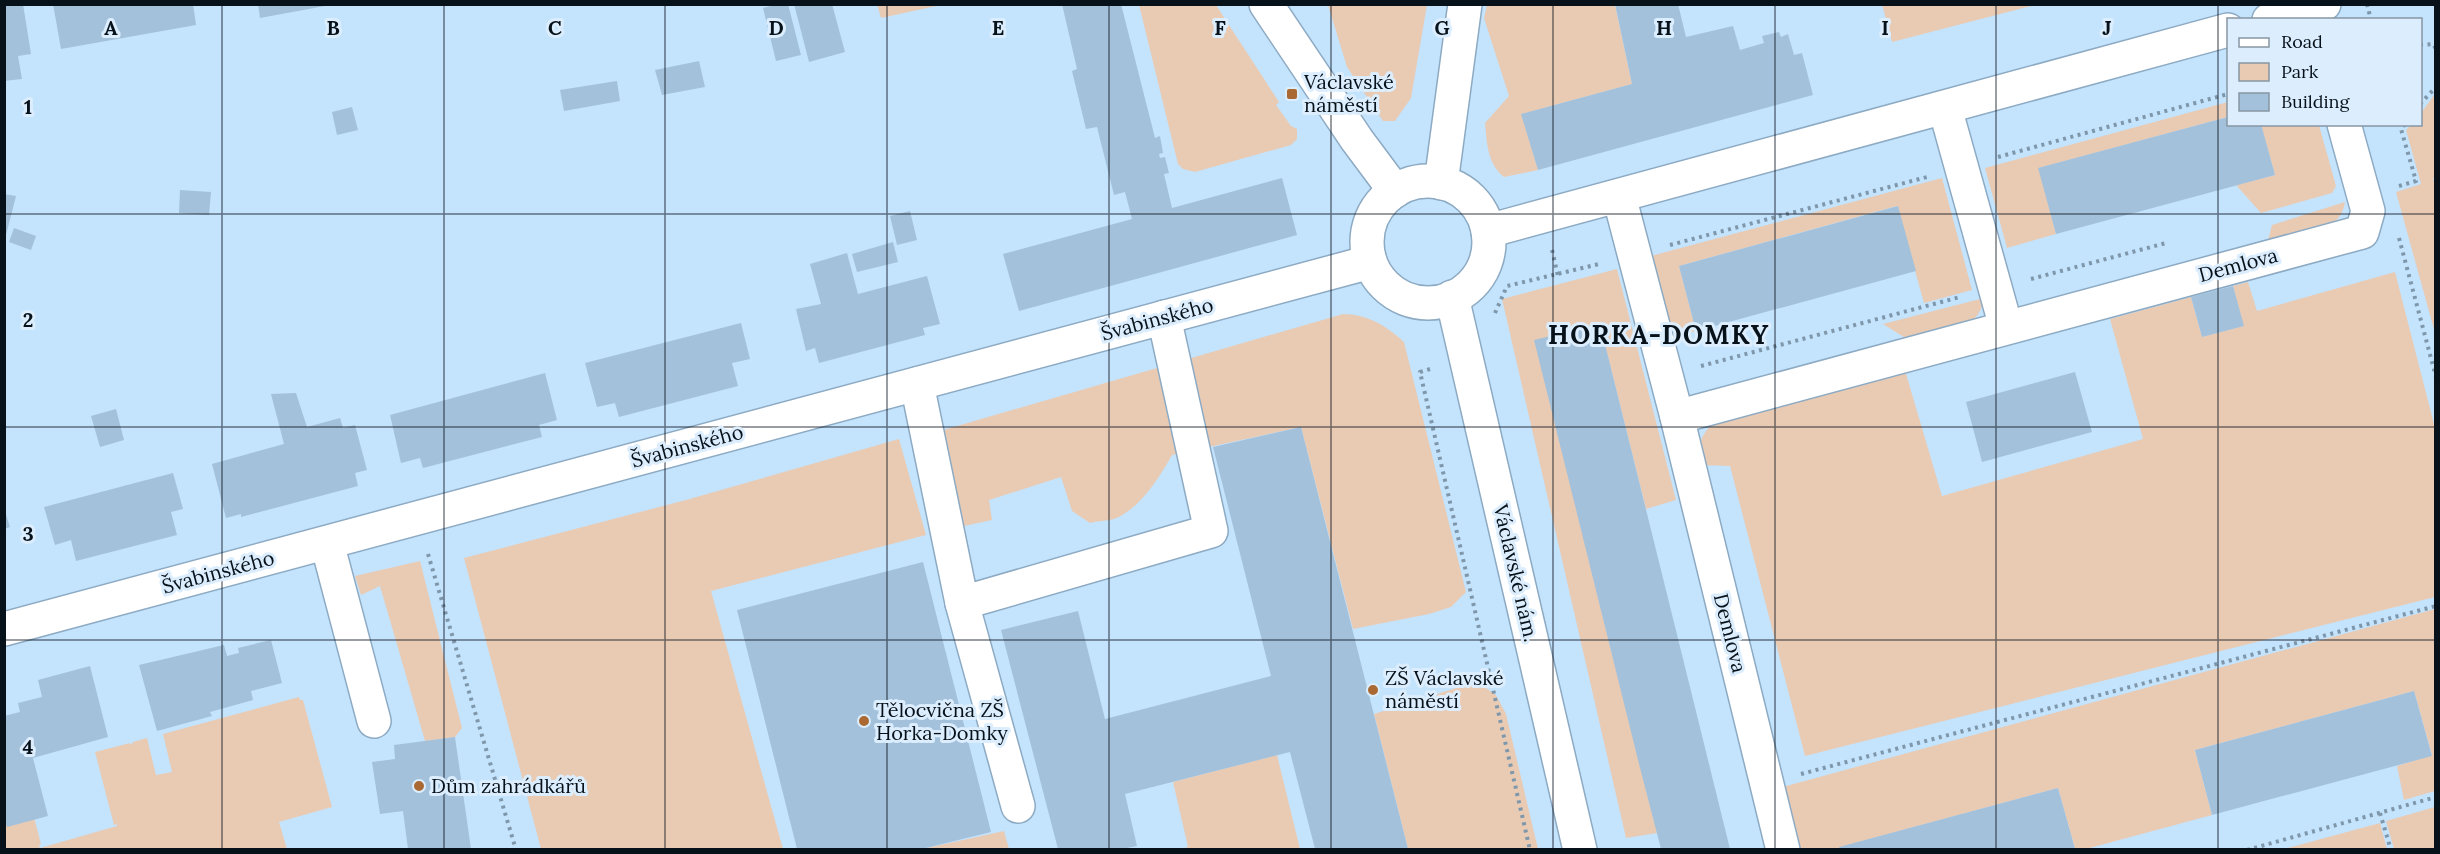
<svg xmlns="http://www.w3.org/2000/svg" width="2440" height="854" font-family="Lora,serif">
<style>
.green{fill:#e9cbb4}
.building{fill:#a3c1db}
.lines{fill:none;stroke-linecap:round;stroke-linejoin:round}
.minor-casing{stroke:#8daac3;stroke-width:36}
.path{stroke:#7f97aa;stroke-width:4;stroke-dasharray:3 4.5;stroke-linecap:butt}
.minor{stroke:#fff;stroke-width:33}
.grid{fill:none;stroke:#07111a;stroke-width:1.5;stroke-opacity:0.55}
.poi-dot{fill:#aa6933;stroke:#dceefe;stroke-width:2}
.labels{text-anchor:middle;stroke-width:6;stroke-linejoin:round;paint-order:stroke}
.poi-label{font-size:20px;fill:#07111a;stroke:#dceefe;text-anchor:start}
.street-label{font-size:20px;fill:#07111a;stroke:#dceefe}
.district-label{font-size:26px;font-weight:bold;letter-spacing:1.5px;fill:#07111a;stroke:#dceefe}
.grid-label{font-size:20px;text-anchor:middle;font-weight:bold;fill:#07111a;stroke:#dceefe;stroke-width:6;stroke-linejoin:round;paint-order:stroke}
</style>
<rect width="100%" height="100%" fill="#c4e3fd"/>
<g class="green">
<polygon points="877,4 941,4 941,5 881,18"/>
<polygon points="1882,4 2035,4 2035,5 1892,42"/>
<polygon points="1139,5 1216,5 1279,102 1276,105 1291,126 1297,129 1297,139 1291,145 1195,172 1183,169 1178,164"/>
<polygon points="1328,5 1427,5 1411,98 1395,121 1383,121 1347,67"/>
<path d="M1487,5H1615L1632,84L1522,114L1538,170L1504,177C1487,163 1487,143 1485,123L1509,96L1484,18Z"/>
<polygon points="2435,94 2436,176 2433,178 2436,187 2435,333 2396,192 2421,184 2406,130 2411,125 2420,124 2421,113"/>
<polygon points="2228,102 2228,117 2039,168 2056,234 2007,248 1985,168"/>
<polygon points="2261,125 2319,125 2336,186 2332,193 2261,213 2236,185 2275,175"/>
<polygon points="1942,178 1972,290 1924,303 1897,206 1679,266 1696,331 1666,339 1647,257"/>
<path d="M2345,202C2340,236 2294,240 2266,248L2272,225Z"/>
<polygon points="1617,269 1676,500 1646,509 1600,325 1657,833 1626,838 1502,299"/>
<path d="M2395,272L2435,428V597L1805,756L1730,466L1698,465C1696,443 1702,435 1716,419L1904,367L1942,496L2143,439L2110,319L2191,297L2202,337L2243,326L2233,286L2248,282L2257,311Z"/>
<path d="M1984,298C1980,332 1939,334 1912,342L1883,324Z"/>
<path d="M1343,314C1367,314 1387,326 1404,342L1466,592L1451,607L1429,614L1353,629L1301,427L1172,455C1159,478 1140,509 1114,519C1106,521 1097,521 1090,523L1072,511L1061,477L989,500L992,520L964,526L940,431Z"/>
<polygon points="899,439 926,535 711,591 783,849 541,849 464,558 686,500"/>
<polygon points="420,561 462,728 455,737 425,741 380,586 361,595 355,576"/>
<polygon points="2435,609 2435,791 2404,800 2397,766 2432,755 2414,691 2195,750 2212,815 2086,849 2075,849 2058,788 1840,847 1840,849 1794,849 1779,788"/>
<polygon points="1480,684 1496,695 1506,714 1538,849 1408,849 1374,714 1456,688"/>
<polygon points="299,697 300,700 303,700 332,807 279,822 287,849 5,850 5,776 22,772 41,844 39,845 40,848 117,826 117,824 114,825 95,752 130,743 131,745 133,742 147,738 156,775 172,772 163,734"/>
<polygon points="1277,755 1300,849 1181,849 1188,847 1173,782"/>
<polygon points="2435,807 2435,849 2394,849 2386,821"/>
<polygon points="2380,823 2387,849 2284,849"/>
<polygon points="1004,831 1009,849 922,849"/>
</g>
<g class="building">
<polygon points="4,4 23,4 31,54 18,56 22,79 4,81"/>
<polygon points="53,4 193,4 196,25 61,49"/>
<polygon points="258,4 325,4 325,6 260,18"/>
<polygon points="778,4 788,4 801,55 776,61 763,8"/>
<polygon points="794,4 832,4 845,52 809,62"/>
<polygon points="1062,4 1121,4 1155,138 1160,136 1163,153 1159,154 1160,158 1165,157 1169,173 1164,174 1172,208 1282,178 1297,235 1019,311 1003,254 1132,219 1125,192 1114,195 1097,127 1086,129 1072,71 1077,69"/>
<polygon points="1615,4 1678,4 1686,37 1733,26 1740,50 1764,43 1762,36 1779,32 1781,37 1788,34 1794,55 1802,53 1813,95 1538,170 1521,114 1632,84"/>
<polygon points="699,61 705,87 662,95 655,70"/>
<polygon points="617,81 620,101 564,111 560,90"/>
<polygon points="352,107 358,130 337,135 332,112"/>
<polygon points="2228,117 2228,124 2261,124 2275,175 2056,234 2038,168"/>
<polygon points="180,190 211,192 209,215 179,213"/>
<polygon points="4,194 16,196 5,239 4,239"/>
<polygon points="1898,206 1916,271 1696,331 1679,266"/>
<polygon points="910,211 917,240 897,245 890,216"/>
<polygon points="14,228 36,236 31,250 9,242"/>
<polygon points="893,242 898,262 857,272 852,254"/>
<polygon points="847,253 858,294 927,276 940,324 923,328 925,335 819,363 815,348 806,351 796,309 821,304 810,264"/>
<polygon points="2233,286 2244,326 2202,337 2191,297"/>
<polygon points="741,323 750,359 732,363 738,386 619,417 615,403 597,407 585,363"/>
<polygon points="1600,324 1689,683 1730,849 1661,849 1639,764 1534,340"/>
<polygon points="2075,372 2092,432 1982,462 1966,402"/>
<polygon points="545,373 557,420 539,425 542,437 423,468 420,458 401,463 390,415"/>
<polygon points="296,393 307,427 340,418 343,428 355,425 367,470 355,473 358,486 241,517 241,514 226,518 212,464 284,444 271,394"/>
<polygon points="116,409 124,440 100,447 91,416"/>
<polygon points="1301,427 1408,849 1315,849 1290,752 1125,794 1137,846 1122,849 1058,849 1001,630 1078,611 1105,719 1271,676 1213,447"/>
<polygon points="173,473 183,509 171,512 177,535 76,561 71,540 55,545 44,507"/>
<polygon points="4,508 10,527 4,529"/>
<polygon points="923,562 991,832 922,849 797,849 737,610"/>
<polygon points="271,640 282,683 251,691 253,700 210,712 212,716 157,731 139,665 224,645 227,656 239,653 238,648"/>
<polygon points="90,666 108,737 33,758 48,816 7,827 4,818 4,716 20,712 18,703 42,697 38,680"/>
<polygon points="2414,691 2432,756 2212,815 2195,750"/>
<polygon points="455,737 471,849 408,849 403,811 380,814 372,762 395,759 394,745"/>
<polygon points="2058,788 2075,849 1840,849 1839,847"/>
</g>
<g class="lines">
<defs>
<g id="minor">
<polyline points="1266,4 1357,140 1395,191"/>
<polyline points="2269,20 2324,4"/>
<polyline points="1945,108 2006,327"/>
<circle cx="1428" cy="242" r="61"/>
<polyline points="1441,183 1465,4"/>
<polyline points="1619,196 1677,417 1783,850"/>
<polyline points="1488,231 2228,30"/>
<polyline points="1452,297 1580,850"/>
<polyline points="917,384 962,603 1211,531 1164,317"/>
<polyline points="1677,417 2362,232 2368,211 2344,124"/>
<polyline points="327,543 374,721"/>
<polyline points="962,603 1018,806"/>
<polyline points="4,629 1370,262"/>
</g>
</defs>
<use href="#minor" class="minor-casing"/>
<g class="path">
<polyline points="2367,4 2371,20"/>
<polyline points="2420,45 2433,44 2436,49"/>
<polyline points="2420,104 2436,87"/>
<polyline points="1998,157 2228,94"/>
<polyline points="2399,186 2416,181 2401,129 2405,124"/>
<polyline points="2399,238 2436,377"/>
<polyline points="1670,245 1927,177"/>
<polyline points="1552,250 1558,276"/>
<polyline points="2031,279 2166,243"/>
<polyline points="1495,313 1507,286 1599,264"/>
<polyline points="1701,366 1960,297"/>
<polyline points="1430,369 1420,372 1530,850"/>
<polyline points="428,554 516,850"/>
<polyline points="1801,774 2436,606"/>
<polyline points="2380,813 2391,850"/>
<polyline points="2247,850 2436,797"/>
</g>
<use href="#minor" class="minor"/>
</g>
<path class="grid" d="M222,4V850M444,4V850M665,4V850M887,4V850M1109,4V850M1331,4V850M1553,4V850M1775,4V850M1996,4V850M2218,4V850M4,214H2436M4,427H2436M4,640H2436"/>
<g class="poi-dot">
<rect x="1286" y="88" width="12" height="12" rx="3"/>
<circle cx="1373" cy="690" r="6"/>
<circle cx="864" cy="721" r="6"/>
<circle cx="419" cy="786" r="6"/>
</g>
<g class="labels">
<g class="poi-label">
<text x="1304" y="89">Václavské<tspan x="1304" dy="23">náměstí</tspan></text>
<text x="1385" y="685">ZŠ Václavské<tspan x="1385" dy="23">náměstí</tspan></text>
<text x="876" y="717">Tělocvična ZŠ<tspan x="876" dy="23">Horka-Domky</tspan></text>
<text x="431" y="793">Dům zahrádkářů</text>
</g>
<g class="street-label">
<text transform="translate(2238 265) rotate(-15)" y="7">Demlova</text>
<text transform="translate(1157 319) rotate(-15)" y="7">Švabinského</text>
<text transform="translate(687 446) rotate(-15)" y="7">Švabinského</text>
<text transform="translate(218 572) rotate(-15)" y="7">Švabinského</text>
<text transform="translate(1516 573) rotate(77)" y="7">Václavské nám.</text>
<text transform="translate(1730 633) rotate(76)" y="7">Demlova</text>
</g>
<g class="district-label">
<text x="1659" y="344">HORKA-DOMKY</text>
</g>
</g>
<g class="grid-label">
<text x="111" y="35">A</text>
<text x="333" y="35">B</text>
<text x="555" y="35">C</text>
<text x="776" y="35">D</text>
<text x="998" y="35">E</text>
<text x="1220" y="35">F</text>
<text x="1442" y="35">G</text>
<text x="1664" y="35">H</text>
<text x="1885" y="35">I</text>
<text x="2107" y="35">J</text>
<text x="28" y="114">1</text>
<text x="28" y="327">2</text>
<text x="28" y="541">3</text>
<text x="28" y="754">4</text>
</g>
<rect width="2440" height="854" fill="none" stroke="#07111a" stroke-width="12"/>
<rect x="2227" y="18" width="195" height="108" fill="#dceefe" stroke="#8796a3" stroke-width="1.5"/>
<rect x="2239" y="38" width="30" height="9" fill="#ffffff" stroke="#8796a3" stroke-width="1.5"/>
<text x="2281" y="48" font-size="18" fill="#07111a">Road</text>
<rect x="2239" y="63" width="30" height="18" fill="#e9cbb4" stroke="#8796a3" stroke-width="1.5"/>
<text x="2281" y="78" font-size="18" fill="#07111a">Park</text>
<rect x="2239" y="93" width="30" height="18" fill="#a3c1db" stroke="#8796a3" stroke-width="1.5"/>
<text x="2281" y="108" font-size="18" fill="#07111a">Building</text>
</svg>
